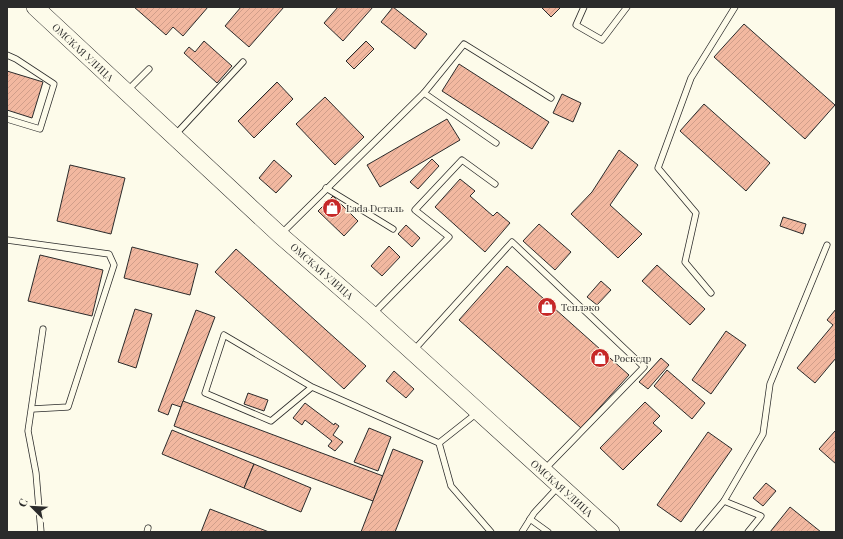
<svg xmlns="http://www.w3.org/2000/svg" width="843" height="539" font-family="'Playfair Display',serif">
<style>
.building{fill:url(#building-hatch);stroke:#2b2b2b}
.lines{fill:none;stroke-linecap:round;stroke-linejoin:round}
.service-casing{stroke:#2b2b2b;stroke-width:7}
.primary-casing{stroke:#2b2b2b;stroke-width:18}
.service{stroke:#fdfbea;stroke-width:5.5}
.primary{stroke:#fdfbea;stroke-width:17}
.labels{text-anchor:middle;stroke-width:3;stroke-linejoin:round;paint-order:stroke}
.street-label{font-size:10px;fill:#2b2b2b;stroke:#fdfbea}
.poi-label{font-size:10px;fill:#2b2b2b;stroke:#fdfbea;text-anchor:start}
</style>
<defs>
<pattern id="building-hatch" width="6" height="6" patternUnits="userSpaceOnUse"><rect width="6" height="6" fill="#f2b8a0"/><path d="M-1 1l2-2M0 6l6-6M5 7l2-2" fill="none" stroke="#d09e8a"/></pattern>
</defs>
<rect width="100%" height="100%" fill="#fdfbea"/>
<g class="building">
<polygon points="134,7 208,7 183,36 173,27 166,35"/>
<polygon points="241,7 284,7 249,47 225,26"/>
<polygon points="338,7 373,7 343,41 324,23"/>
<polygon points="393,7 427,34 415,49 381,22"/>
<polygon points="541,7 561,7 551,17"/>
<polygon points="744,24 835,105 805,139 714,57"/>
<polygon points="204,41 232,66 217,83 184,53 189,47 195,52"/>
<polygon points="366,41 374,49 354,69 346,61"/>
<polygon points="459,64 549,122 532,149 442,91"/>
<polygon points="7,71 43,82 32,118 7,110"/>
<polygon points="277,82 293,99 254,138 238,121"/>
<polygon points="562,94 581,103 573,122 553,113"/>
<polygon points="325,97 364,137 335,165 296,124"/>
<polygon points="704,104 770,163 746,191 680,131"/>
<polygon points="447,119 460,140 380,187 367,165"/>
<polygon points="619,150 638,165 610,205 642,234 618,258 571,214 592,192"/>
<polygon points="432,159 439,166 418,189 410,182"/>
<polygon points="274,160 292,176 276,193 259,178"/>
<polygon points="70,165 125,178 111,234 57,221"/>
<polygon points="460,179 475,191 470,196 493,216 497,212 510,223 485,252 435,207"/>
<polygon points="333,196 358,221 344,236 318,211"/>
<polygon points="783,217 806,224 803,234 780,226"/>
<polygon points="539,224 571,252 555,270 523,241"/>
<polygon points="406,225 420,238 412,247 398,234"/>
<polygon points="389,246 400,257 382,276 371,266"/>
<polygon points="132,247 198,264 190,295 124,278"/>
<polygon points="236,249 366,366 344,389 215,272"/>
<polygon points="40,255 103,270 92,316 28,301"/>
<polygon points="657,265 705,309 690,325 642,281"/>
<polygon points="507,266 629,375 581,428 459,320"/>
<polygon points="601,281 611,290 597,305 587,297"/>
<polygon points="135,309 152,314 136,368 118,362"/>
<polygon points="836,309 836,358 815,383 797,368 833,325 827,320"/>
<polygon points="196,310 215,317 181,407 172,404 168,415 158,411"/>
<polygon points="726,331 746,345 711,394 692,380"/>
<polygon points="661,358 669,365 648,389 639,382"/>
<polygon points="667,370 705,403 692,419 654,386"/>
<polygon points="394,371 414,389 406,398 386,381"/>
<polygon points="248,393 268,400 264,411 244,404"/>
<polygon points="183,401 383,476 373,501 174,426"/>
<polygon points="645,402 660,416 653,423 662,431 623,470 600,448"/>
<polygon points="305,403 334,425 335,423 339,426 333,435 343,442 335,451 328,446 332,441 305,420 302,425 293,418"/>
<polygon points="369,428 391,437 378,471 354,462"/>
<polygon points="172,430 254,464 244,488 162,454"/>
<polygon points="835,431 836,431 836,464 819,449"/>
<polygon points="708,432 732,449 681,522 657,505"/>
<polygon points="393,449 423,461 395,532 361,532"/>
<polygon points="254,464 311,488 301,512 244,488"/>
<polygon points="766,483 776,491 763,506 753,498"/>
<polygon points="790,507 821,532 770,532"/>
<polygon points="210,509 269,532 201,532"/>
</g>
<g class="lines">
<defs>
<g id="service">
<polyline points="584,7 576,25 602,40 627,7"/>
<polyline points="7,55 16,59 54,84 40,129 7,119"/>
<polyline points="128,90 149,69"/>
<polyline points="424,93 464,44 551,98"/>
<polyline points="175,135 243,62"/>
<polyline points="326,188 393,229"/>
<polyline points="282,233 424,93 496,143"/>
<polyline points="7,240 109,254 114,265 68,407 32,409"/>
<polyline points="711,293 685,262 696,213 658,168 691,78 735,7"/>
<polyline points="374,313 449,237 415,210 462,160 495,184"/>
<polyline points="414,350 512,242 644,367 545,469"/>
<polyline points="312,387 224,335 205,393 271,421 312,387 439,443 477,413"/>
<polyline points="439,443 451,486 491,532"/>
<polyline points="724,501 761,516 748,532"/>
<polyline points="530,519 548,532"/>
<polyline points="41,532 36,473 28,431 43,329"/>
<polyline points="147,532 148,528"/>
<polyline points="522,532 534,513 558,487"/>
<polyline points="698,532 724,501 763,434 770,384 827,245"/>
</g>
<polyline id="primary" points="35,7 280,235 372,315 611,532"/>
</defs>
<use href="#service" class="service-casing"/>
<use href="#primary" class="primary-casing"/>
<use href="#service" class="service"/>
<use href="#primary" class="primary"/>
</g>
<defs>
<symbol id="shop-disc" viewBox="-11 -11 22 22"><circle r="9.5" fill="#c62828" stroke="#fdfbea"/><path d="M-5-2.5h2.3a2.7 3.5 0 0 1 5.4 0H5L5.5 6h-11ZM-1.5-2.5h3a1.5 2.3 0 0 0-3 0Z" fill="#fff"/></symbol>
</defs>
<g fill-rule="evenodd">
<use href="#shop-disc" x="321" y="197" width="22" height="22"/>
<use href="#shop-disc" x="536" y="296" width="22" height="22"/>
<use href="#shop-disc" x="589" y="347" width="22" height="22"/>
</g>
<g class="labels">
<g class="street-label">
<text transform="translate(83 52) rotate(43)" y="4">ОМСКАЯ УЛИЦА</text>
<text transform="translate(322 271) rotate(41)" y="4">ОМСКАЯ УЛИЦА</text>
<text transform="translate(562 488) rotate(42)" y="4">ОМСКАЯ УЛИЦА</text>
</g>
<g class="poi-label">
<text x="346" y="212">Lada Dеталь</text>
<text x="561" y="311">Теплэко</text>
<text x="614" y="362">Роскедр</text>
</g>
</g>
<rect width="843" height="539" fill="none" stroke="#2b2b2b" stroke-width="16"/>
<g transform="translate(32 507) rotate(294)" stroke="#fdfbea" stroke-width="3" paint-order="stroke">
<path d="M0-3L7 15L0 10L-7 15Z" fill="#2b2b2b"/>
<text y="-6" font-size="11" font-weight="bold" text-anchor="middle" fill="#2b2b2b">С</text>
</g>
</svg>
